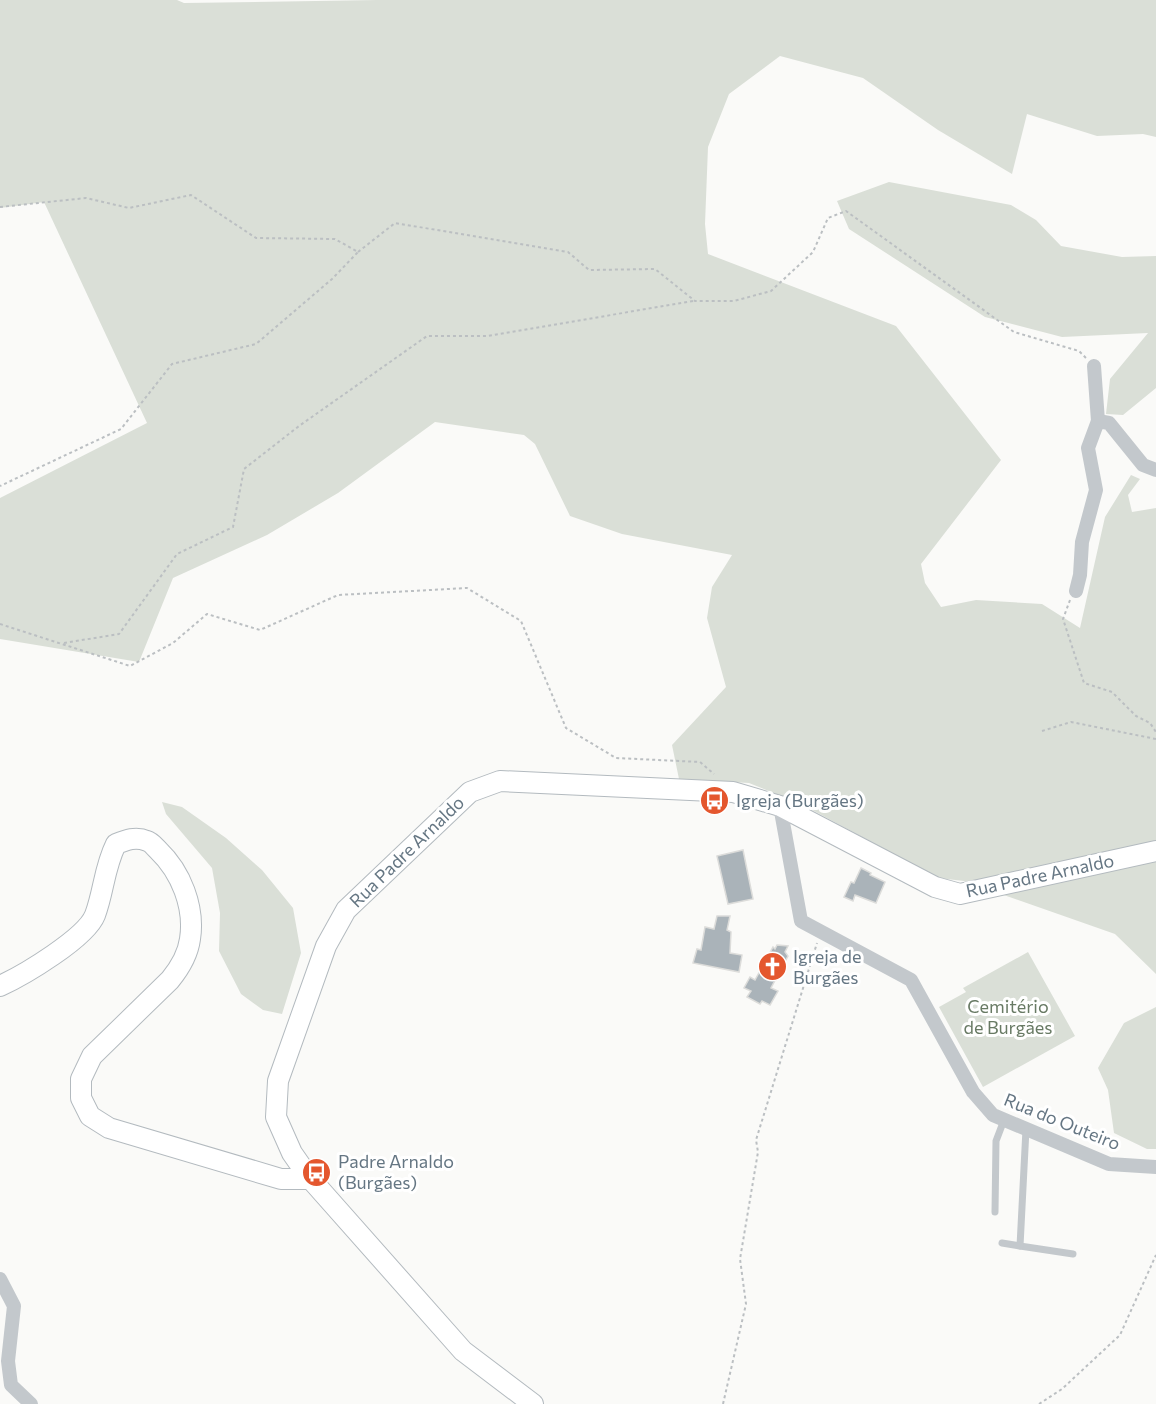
<svg xmlns="http://www.w3.org/2000/svg" width="1156" height="1404" font-family="Commissioner,sans-serif">
<style>
.green{fill:#dadfd7}
.building{fill:#aab3b9;stroke:#dcdcda;stroke-width:1.5}
.lines{fill:none;stroke-linecap:round;stroke-linejoin:round}
.secondary-casing{stroke:#b3babf;stroke-width:22}
.path{stroke:#bbbfc2;stroke-width:2;stroke-dasharray:3 3;stroke-linecap:butt}
.lane{stroke:#c3c8cc;stroke-width:7}
.street{stroke:#c3c8cc;stroke-width:14}
.secondary{stroke:#fff;stroke-width:20}
.labels{text-anchor:middle;stroke-width:6;stroke-linejoin:round;paint-order:stroke}
.poi-label{font-size:18px;fill:#657683;stroke:#fff;text-anchor:start}
.street-label{font-size:18px;fill:#657683;stroke:#fff}
.park-label{font-size:18px;fill:#687a64;stroke:#fff}
</style>
<rect width="100%" height="100%" fill="#fafaf8"/>
<g class="green">
<polygon points="0,0 177,0 184,3 377,0 1156,0 1156,137 1143,134 1097,136 1027,114 1012,174 938,130 863,78 780,56 729,94 708,147 705,224 708,254 896,326 1001,460 921,564 925,583 941,607 976,600 1042,604 1080,628 1105,517 1131,475 1140,479 1128,495 1132,512 1156,508 1156,974 1115,934 964,881 938,878 803,805 749,783 679,779 672,745 726,687 707,618 712,587 732,555 622,534 570,516 535,444 524,435 435,422 338,493 267,535 173,578 139,662 0,639 0,498 147,423 44,202 0,208"/>
<polygon points="889,182 1011,205 1036,220 1061,246 1122,257 1156,256 1156,388 1123,415 1106,414 1110,379 1148,333 1062,337 985,317 849,229 837,201"/>
<polygon points="162,802 182,807 226,838 262,870 293,908 301,953 282,1014 263,1010 241,994 219,951 220,913 212,868 166,814"/>
<polygon points="1028,952 1075,1036 983,1087 939,1007 966,992 963,988"/>
<polygon points="1156,1007 1156,1149 1147,1149 1114,1133 1108,1090 1098,1068 1124,1023"/>
</g>
<g class="building">
<polygon points="743,850 753,899 728,904 717,856"/>
<polygon points="861,868 871,873 870,875 885,882 876,903 855,895 853,901 844,897 851,882 854,883"/>
<polygon points="717,916 730,916 727,930 731,932 730,953 742,955 739,972 693,963 697,949 701,950 705,927 714,929"/>
<polygon points="777,945 788,946 785,952 788,956 771,988 778,991 770,1005 762,1001 760,1004 747,997 751,991 744,988 750,977 755,980 773,947 775,949"/>
</g>
<g class="lines">
<defs>
<g id="secondary">
<path d="M0,986C24,975 86,938 95,915C104,891 104,868 116,844C126,840 136,836 147,841C151,842 155,847 158,850C181,872 195,907 190,939C188,954 179,969 170,980L92,1056L81,1079V1098L90,1116L109,1128L281,1179H311"/>
<polyline points="533,1404 463,1351 308,1176 292,1153 276,1117 278,1081 326,946 346,910 470,792 500,781 733,792 780,806 935,887 960,894 1156,851"/>
</g>
</defs>
<use href="#secondary" class="secondary-casing"/>
<g class="path">
<polyline points="0,207 86,198 129,208 191,195 256,238 335,239 358,252 332,279 256,344 172,364 121,429 0,486"/>
<polyline points="358,252 395,223 568,252 589,270 655,269 695,301 734,301 771,291 813,252 828,218 846,211 1014,332 1079,351 1086,358"/>
<polyline points="1070,600 1063,619 1084,683 1112,692 1136,716 1150,723 1156,732"/>
<polyline points="0,624 130,666 173,643 207,614 260,630 338,595 467,588 521,621 566,728 616,758 700,762 714,774"/>
<polyline points="64,643 119,634 177,554 233,527 244,469 299,426 427,336 488,336 693,301"/>
<polyline points="1042,731 1071,722 1156,739"/>
<polyline points="723,1404 746,1304 740,1259 758,1152 756,1140 817,943"/>
<polyline points="1039,1404 1062,1389 1120,1335 1156,1255"/>
</g>
<g class="lane">
<polyline points="1026,1129 1020,1246 1073,1254"/>
<polyline points="995,1212 996,1141 1004,1120"/>
<polyline points="1002,1243 1020,1246"/>
</g>
<g class="street">
<polyline points="1094,366 1098,421"/>
<polyline points="1076,591 1080,575 1082,542 1096,490 1088,448 1098,421 1109,423 1143,465 1156,470"/>
<polyline points="780,806 801,921 911,980 973,1092 993,1115 1109,1164 1156,1167"/>
<polyline points="0,1279 14,1306 8,1361 11,1385 31,1404"/>
</g>
<use href="#secondary" class="secondary"/>
</g>
<defs>
<symbol id="bus-disc" viewBox="-11 -11 22 22"><circle r="9.5" fill="#e4572e" stroke="#fff"/><path d="M-5-6H5V4H4V6H2V4H-2V6H-4V4H-5ZM-3.5-4V0h7V-4ZM-3.5 1.2v1.5H-2V1.2ZM2 1.2v1.5H3.5V1.2Z" fill="#fff"/></symbol>
<symbol id="church-disc" viewBox="-11 -11 22 22"><circle r="9.5" fill="#e4572e" stroke="#fff"/><path d="M-1.2-6h2.4v3.5h3.3v2.4h-3.3V6h-2.4V-.1h-3.3v-2.4h3.3Z" fill="#fff"/></symbol>
</defs>
<g fill-rule="evenodd">
<use href="#bus-disc" x="698" y="784" width="33" height="33"/>
<use href="#church-disc" x="756" y="950" width="33" height="33"/>
<use href="#bus-disc" x="300" y="1156" width="33" height="33"/>
</g>
<g class="labels">
<g class="poi-label">
<text x="736" y="807">Igreja (Burgães)</text>
<text x="793" y="963">Igreja de<tspan x="793" dy="21">Burgães</tspan></text>
<text x="338" y="1168">Padre Arnaldo<tspan x="338" dy="21">(Burgães)</tspan></text>
</g>
<g class="street-label">
<text transform="translate(407 852) rotate(-44)" y="6">Rua Padre Arnaldo</text>
<text transform="translate(1040 876) rotate(-12)" y="6">Rua Padre Arnaldo</text>
<text transform="translate(1062 1122) rotate(22)" y="6">Rua do Outeiro</text>
</g>
<g class="park-label">
<text x="1008" y="1013">Cemitério<tspan x="1008" dy="21">de Burgães</tspan></text>
</g>
</g>
</svg>
